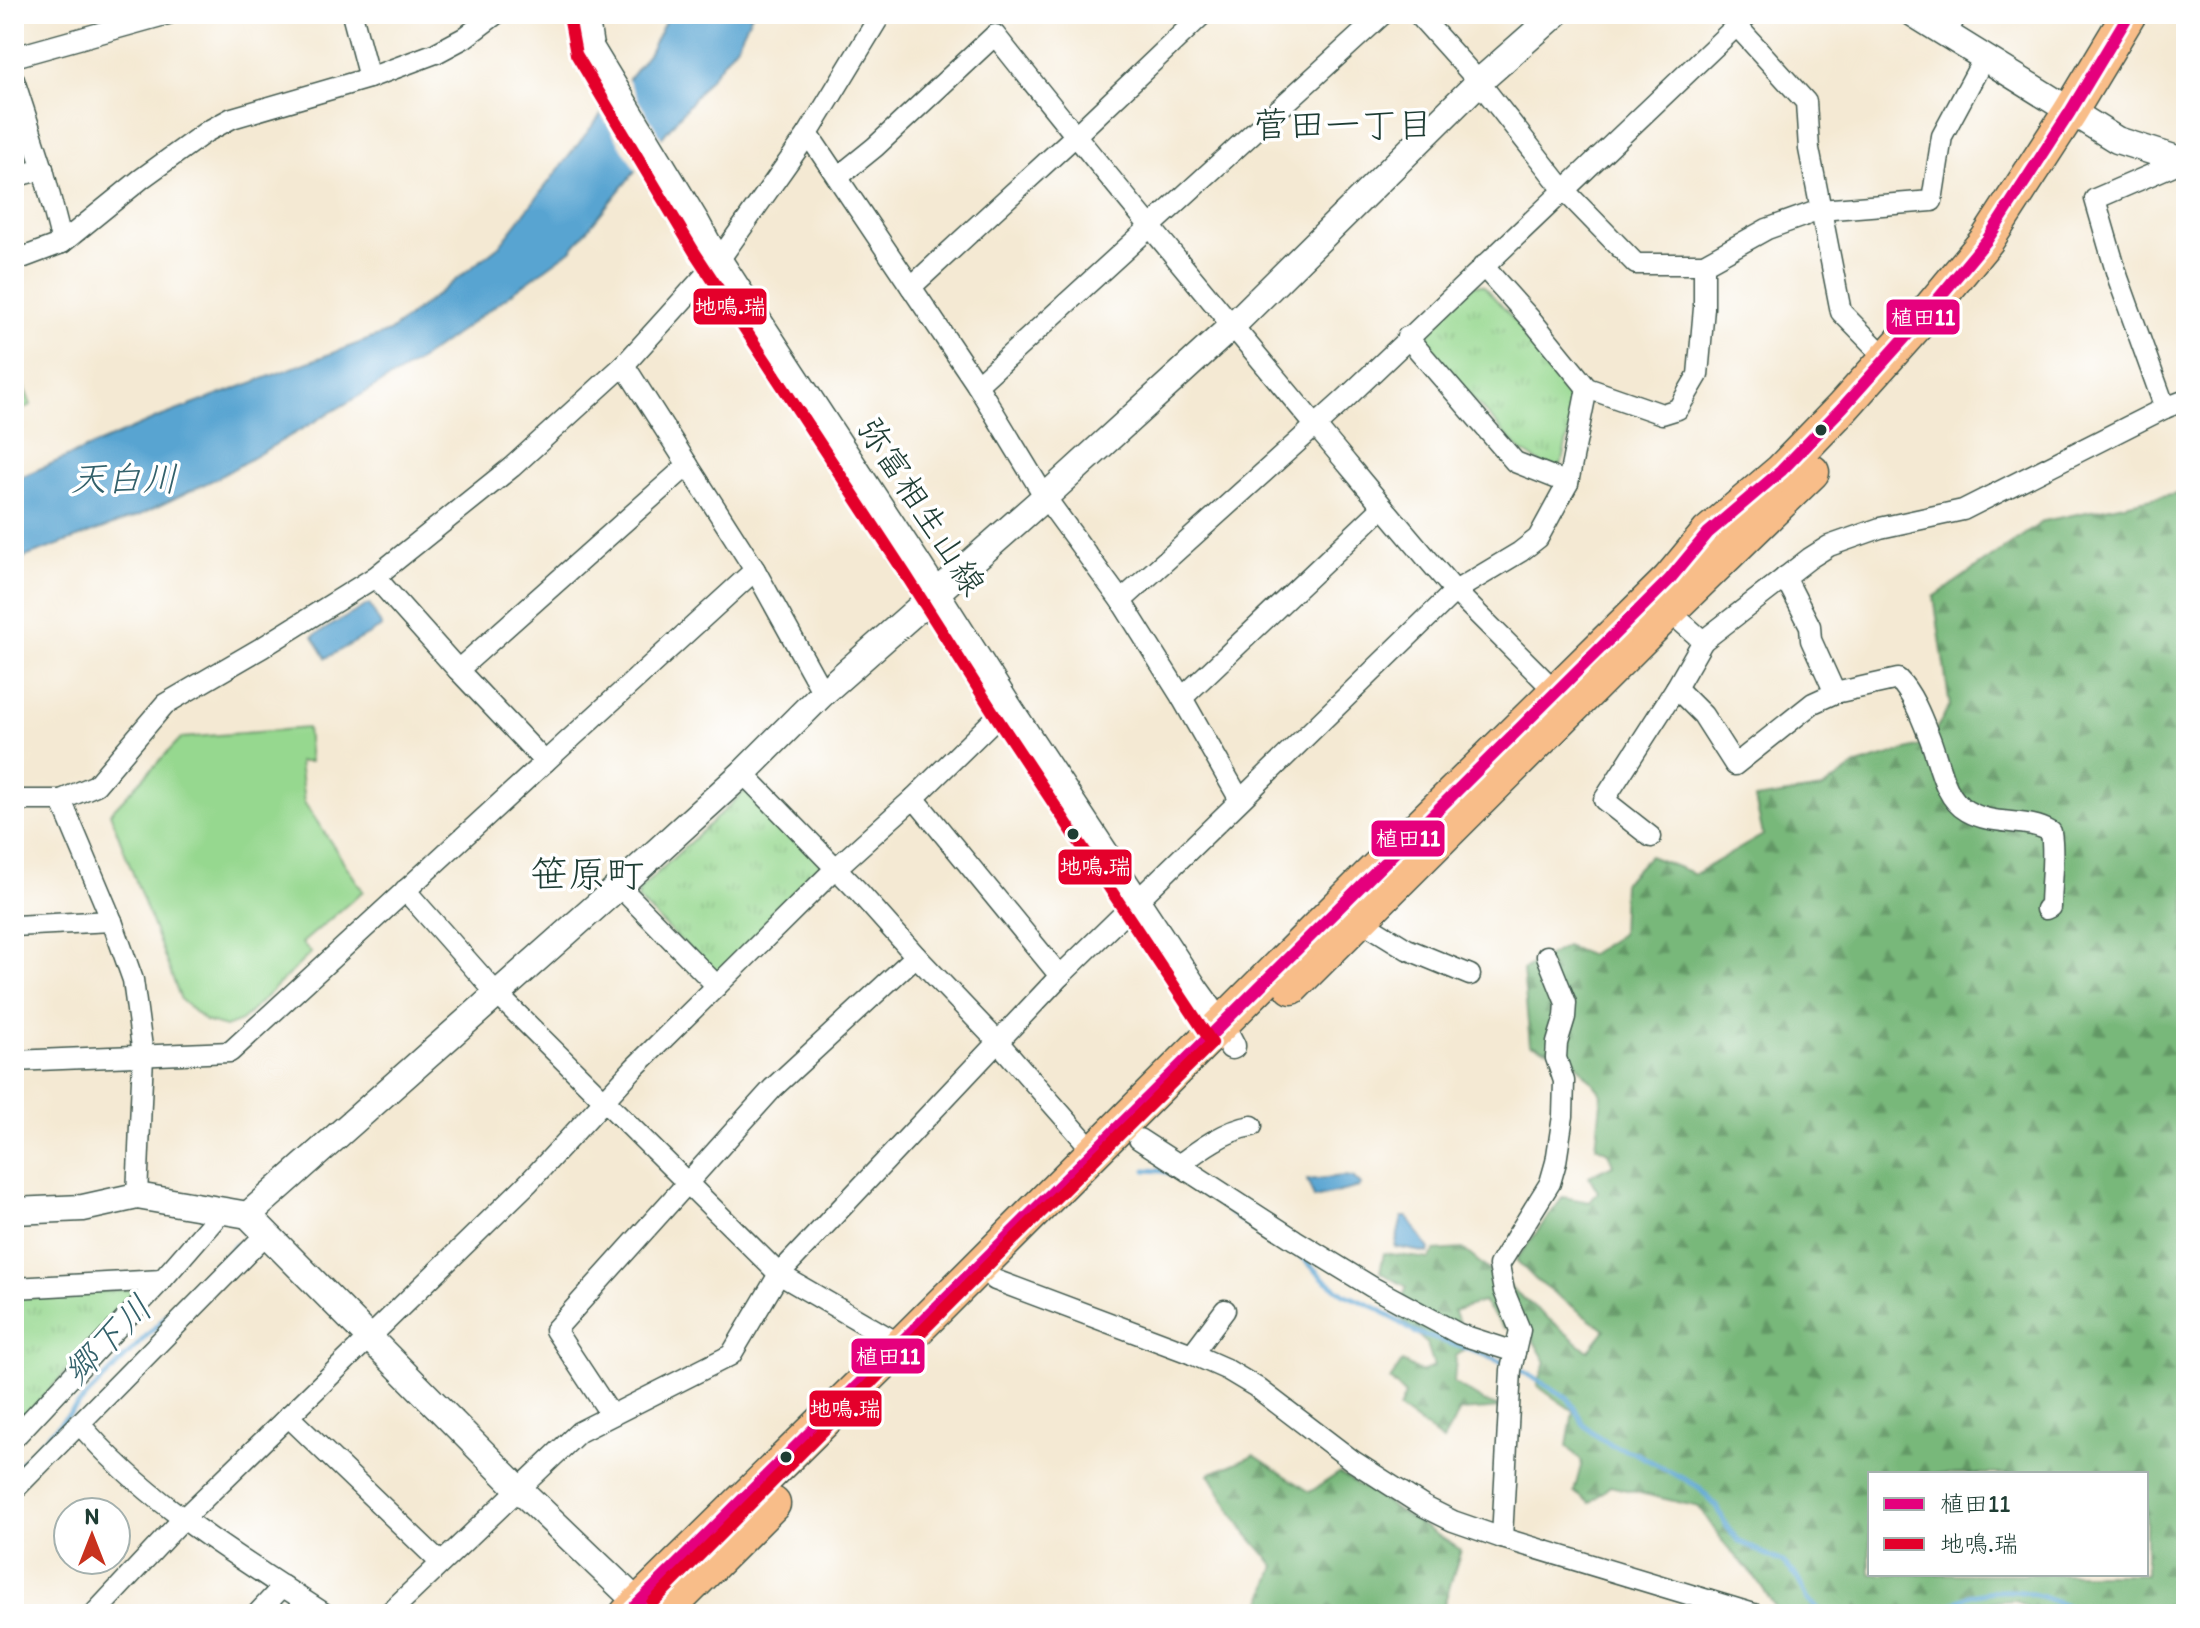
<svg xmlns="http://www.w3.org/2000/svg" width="2200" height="1628" font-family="Itim,'Klee One',sans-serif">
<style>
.forest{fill:url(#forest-firs);stroke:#4c7a57;stroke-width:2;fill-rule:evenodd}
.park{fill:url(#park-tufts);stroke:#5a8a62;stroke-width:2}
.pitch{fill:#96d88f;stroke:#5a8a62;stroke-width:2}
.water{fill:#59a4d1;stroke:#3c7082;stroke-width:2}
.pier{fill:#f4e9d3}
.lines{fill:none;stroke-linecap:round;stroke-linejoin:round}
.stream{stroke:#59a4d1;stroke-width:5}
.minor-casing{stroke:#3f574c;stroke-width:23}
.tertiary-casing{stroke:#3f574c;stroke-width:29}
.primary-casing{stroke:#3f574c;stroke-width:37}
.minor{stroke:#fff;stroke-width:20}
.tertiary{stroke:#fff;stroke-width:26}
.primary{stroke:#f8bd89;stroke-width:34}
.bus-1-casing{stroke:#fff;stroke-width:18}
.bus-2-casing{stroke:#fff;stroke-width:18}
.bus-1{stroke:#e5007d;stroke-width:12}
.bus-2{stroke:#e4002b;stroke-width:12}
.bus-dot{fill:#1f3d34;stroke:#fff;stroke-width:3}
.labels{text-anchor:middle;stroke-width:7;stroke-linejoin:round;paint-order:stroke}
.street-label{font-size:34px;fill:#1f3d34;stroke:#fff}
.neighbourhood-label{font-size:36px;fill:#1f3d34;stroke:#fff}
.water-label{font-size:36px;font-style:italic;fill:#33616b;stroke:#fff}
.quarter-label{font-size:38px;fill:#1f3d34;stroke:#fff}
.line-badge{stroke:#fff;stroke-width:3}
.badge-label{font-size:22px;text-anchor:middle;font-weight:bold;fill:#fff}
</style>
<defs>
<pattern id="forest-firs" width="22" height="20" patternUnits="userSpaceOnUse" patternTransform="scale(2)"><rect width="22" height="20" fill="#78b87a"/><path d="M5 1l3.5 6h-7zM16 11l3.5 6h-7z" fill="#629765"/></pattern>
<pattern id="park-tufts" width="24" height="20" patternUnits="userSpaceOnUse" patternTransform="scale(2)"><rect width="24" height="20" fill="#96d88f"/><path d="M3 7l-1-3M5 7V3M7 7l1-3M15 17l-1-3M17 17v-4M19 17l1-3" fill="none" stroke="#81ba7c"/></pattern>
</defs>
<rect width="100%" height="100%" fill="#fff"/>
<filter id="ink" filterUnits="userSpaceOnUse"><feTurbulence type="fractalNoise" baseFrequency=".0125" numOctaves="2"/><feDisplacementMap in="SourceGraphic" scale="16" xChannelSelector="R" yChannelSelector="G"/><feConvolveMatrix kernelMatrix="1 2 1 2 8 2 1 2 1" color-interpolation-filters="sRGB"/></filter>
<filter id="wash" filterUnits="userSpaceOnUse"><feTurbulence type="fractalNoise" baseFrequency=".006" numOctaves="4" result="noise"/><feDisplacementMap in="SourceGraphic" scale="32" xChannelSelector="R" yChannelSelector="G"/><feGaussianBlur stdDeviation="1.8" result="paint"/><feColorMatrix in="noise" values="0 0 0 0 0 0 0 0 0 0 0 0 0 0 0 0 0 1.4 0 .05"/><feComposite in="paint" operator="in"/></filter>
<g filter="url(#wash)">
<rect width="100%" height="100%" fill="#f4e9d3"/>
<g class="forest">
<path d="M2186,491V1614H2040L2015,1600L1965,1604L1968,1614H1780L1755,1577L1726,1546L1699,1507L1610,1486L1590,1503L1574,1492L1582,1462L1567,1446L1573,1411L1537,1386L1546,1362L1527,1329L1504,1328L1483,1302L1453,1311L1472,1345L1456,1356L1454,1383L1485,1402L1503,1408L1460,1411L1443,1441L1399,1409L1405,1395L1390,1380L1402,1362L1421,1372L1434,1367L1427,1344L1396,1313L1407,1287L1380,1272L1384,1253L1429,1259L1435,1251L1463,1249L1588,1351L1605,1330L1536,1280L1516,1260L1563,1197L1590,1202L1598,1192L1589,1176L1613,1165L1608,1152L1596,1146L1602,1094L1571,1057L1530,1044L1523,970L1566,946L1589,955L1621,934L1623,883L1649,856L1695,874L1763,835L1755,799L1822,789L1857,765L1927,744L1950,706L1934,597L2044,521ZM1870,1474H2146V1574H1870Z"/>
<polygon points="1254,1455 1310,1492 1339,1473 1461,1550 1441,1614 1258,1614 1275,1566 1242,1528 1209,1474"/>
</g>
<g class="park">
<polygon points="1474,285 1483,285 1579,392 1561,465 1549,468 1521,451 1421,343 1421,333"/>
<polygon points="14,361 31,405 14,413"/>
<polygon points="745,791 754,792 822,864 821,873 721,972 713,972 638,899 639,890"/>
<polygon points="143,1289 14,1428 14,1295"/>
</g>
<polygon class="pitch" points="307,728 310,762 299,762 304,802 363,891 302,943 311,953 241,1021 225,1027 205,1021 181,1000 110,813 181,738"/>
<g class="water">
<polygon points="669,14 752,14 737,45 571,250 416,363 219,477 140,515 14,561 14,480 157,418 389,332 499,246 649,53"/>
<polygon points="369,604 382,627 326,658 313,636"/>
<polygon points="1343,1176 1353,1177 1361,1185 1360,1187 1314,1198 1307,1180"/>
<polygon points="1402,1217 1407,1217 1429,1249 1428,1253 1395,1247"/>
</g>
<polygon class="pier" points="626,76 639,101 664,142 638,174 599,111"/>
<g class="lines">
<g class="stream">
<polyline points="1146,1170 1162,1171 1178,1175"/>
<polyline points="1210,1196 1237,1218 1303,1258 1324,1279 1344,1294 1377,1308 1414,1332 1483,1354 1501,1362"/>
<polyline points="1517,1368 1568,1398 1583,1423 1594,1434 1611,1445 1635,1453 1697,1486 1718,1508 1727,1527 1740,1542 1782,1562 1796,1575 1808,1600 1824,1614"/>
<polyline points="14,1470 236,1245"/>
<path d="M1947,1614C1952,1601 1963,1597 1976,1594C1999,1589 2024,1590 2046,1598C2062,1604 2076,1612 2094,1614"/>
</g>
</g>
</g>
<g filter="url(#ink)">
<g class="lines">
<defs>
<g id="minor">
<polyline points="352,14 369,78"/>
<polyline points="1418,14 1479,82 1564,190 1636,264 1704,264 1767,229 1820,210 1932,201 1942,136 1984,58"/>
<polyline points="1736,25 1806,102 1809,149 1841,312 1887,359"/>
<polyline points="1946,34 1957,14"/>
<polyline points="14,57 168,14"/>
<polyline points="14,80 43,169 62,243"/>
<polyline points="808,134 977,385 1045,497 1121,601 1182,698 1240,800"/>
<polyline points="14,177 43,169"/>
<path d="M838,177L875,147L995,35C1099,167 1207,295 1314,424C1361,480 1407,536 1455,591L1520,552L1538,538L1568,483L1587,388"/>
<polyline points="14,261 62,243 141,179 206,132 232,118 369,78 436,53 464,38 496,14"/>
<polyline points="1483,266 1534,323 1587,388 1662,414 1678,409 1698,375 1704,308 1704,264"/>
<polyline points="911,287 1075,136 1203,14"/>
<polyline points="1407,337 1515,462 1568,483"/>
<polyline points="624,365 755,570 823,693"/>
<polyline points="977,385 1383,14"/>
<polyline points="2165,408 2118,278 2095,199 2183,161"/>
<polyline points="375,577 512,467 624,365 719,260 808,134 881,14"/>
<polyline points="1785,577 1810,626 1811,640 1835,693"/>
<polyline points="1121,601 1343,401 1749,14"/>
<polyline points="1669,611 1703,641 1810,558 1829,546 1880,528 1963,510 2165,408 2186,400"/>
<polyline points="458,670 688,465"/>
<path d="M1676,688L1703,715L1735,765L1813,703L1835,693L1898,679C1912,693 1921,716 1928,734C1939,758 1942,797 1967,811C1995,827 2026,817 2051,832C2055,857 2050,882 2050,907L2046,909"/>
<polyline points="1182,698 1382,508"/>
<polyline points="545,762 755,570"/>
<polyline points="743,773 859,892 916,956 998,1042 1083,1139 1093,1153"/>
<polyline points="914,798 1060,976"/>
<polyline points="14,800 61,800 112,921 133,980 143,1055 137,1196"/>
<polyline points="1651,837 1604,800 1676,688 1703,641"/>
<polyline points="619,886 717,986"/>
<polyline points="405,890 497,994 779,1274 901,1345"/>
<polyline points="1360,920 1407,949 1470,975"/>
<polyline points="14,926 112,921"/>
<polyline points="14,1061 230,1052 545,762 458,670 375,577 263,647 165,704 96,785 61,800"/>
<polyline points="1139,1139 1295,1240 1372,1287 1459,1334 1515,1352 1511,1370 1502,1538"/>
<path d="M1179,1165C1200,1149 1226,1130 1252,1126"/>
<polyline points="995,1280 1192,1354 1226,1369 1256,1387 1353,1461 1423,1506 1453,1521 1502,1538 1754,1614"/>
<polyline points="14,1288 162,1280"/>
<polyline points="1515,1352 1520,1330 1504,1291 1499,1265 1550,1183 1556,1162 1563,1116 1564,1081 1556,1058 1557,1043 1565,1017 1566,1003 1547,956"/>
<polyline points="1192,1354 1225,1310"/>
<polyline points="611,1415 555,1330 773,1088 916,956"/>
<polyline points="288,1416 441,1563"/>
<path d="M79,1423C145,1502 240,1558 325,1614"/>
<polyline points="14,1438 162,1280 222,1211"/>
<polyline points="14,1490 266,1234"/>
<polyline points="94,1614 182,1520 529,1182 634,1068 835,869 914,798 1008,706"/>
<polyline points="257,1614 283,1586"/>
<polyline points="388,1614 579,1432 731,1355 779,1274 1060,976 1455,591 1555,691"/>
</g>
<g id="tertiary">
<polyline points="585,14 590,47 696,222 708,244 919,566 1008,706 1195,989 1221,1025 1232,1046"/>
<polyline points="1914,14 2117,140 2183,161 2186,160"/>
<polyline points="14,1211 83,1208 137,1196 248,1215 619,886 743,773 823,693 1045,497 1231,327 1479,82 1556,14"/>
<polyline points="248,1215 519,1489 638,1603"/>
</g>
<g id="primary">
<polyline points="1292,987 1669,611 1812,472"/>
<polyline points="627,1614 901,1345 1368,877 1669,580 1708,533 1781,471 1843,407 1919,322 1987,240 2070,112 2129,14"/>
<polyline points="663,1614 773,1504"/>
</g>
</defs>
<use href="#minor" class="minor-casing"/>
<use href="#tertiary" class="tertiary-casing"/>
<use href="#primary" class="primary-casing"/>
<use href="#minor" class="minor"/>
<use href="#tertiary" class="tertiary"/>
<use href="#primary" class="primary"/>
<defs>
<path id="bus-1" d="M627,1614C976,1271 1321,924 1669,580L1708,533L1781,471L1843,407L1919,322L1987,240L2070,112L2129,14"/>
<polyline id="bus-2" points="569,16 576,54 695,253 906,575 995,715 1212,1043 984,1269 652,1603"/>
</defs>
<use href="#bus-1" class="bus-1-casing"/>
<use href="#bus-2" class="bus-2-casing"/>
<use href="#bus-1" class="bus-1"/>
<use href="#bus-2" class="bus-2"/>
</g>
</g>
<g class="bus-dot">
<circle cx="1821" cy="430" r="7"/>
<circle cx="1073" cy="834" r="7"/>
<circle cx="786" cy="1457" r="7"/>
</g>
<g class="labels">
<g class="street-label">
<text transform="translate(922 506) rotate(57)" y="12">弥富相生山線</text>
</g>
<g class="neighbourhood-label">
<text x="1343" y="137">菅田一丁目</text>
</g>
<g class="water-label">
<text x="124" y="491">天白川</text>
<text transform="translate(107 1339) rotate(-45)" y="13">郷下川</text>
</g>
<g class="quarter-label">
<text x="587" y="887">笹原町</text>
</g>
</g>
<g class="line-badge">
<rect x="692" y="287" width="76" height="39" rx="8" fill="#e4002b"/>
<rect x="1885" y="298" width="76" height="38" rx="8" fill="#e5007d"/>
<rect x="1370" y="819" width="76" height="39" rx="8" fill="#e5007d"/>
<rect x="1057" y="848" width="76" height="38" rx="8" fill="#e4002b"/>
<rect x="850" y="1337" width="76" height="38" rx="8" fill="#e5007d"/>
<rect x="808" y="1389" width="75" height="39" rx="8" fill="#e4002b"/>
</g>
<g class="badge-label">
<text x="730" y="314">地鳴.瑞</text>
<text x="1923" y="325">植田11</text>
<text x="1408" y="846">植田11</text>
<text x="1095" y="874">地鳴.瑞</text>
<text x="888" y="1364">植田11</text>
<text x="845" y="1416">地鳴.瑞</text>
</g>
<rect width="2200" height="1628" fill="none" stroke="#fff" stroke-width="48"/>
<rect x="1868" y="1472" width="280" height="104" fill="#ffffff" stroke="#a5b1ae" stroke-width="2"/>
<rect x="1884" y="1498" width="40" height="12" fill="#e5007d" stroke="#a5b1ae" stroke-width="2"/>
<text x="1940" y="1512" font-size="24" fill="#1f3d34">植田11</text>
<rect x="1884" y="1538" width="40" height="12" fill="#e4002b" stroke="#a5b1ae" stroke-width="2"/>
<text x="1940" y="1552" font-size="24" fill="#1f3d34">地鳴.瑞</text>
<g transform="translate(92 1536)"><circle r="38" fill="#ffffff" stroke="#a5b1ae" stroke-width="2"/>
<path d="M0-6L14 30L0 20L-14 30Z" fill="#c8321e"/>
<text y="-12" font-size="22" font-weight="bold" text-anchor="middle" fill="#1f3d34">N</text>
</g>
</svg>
